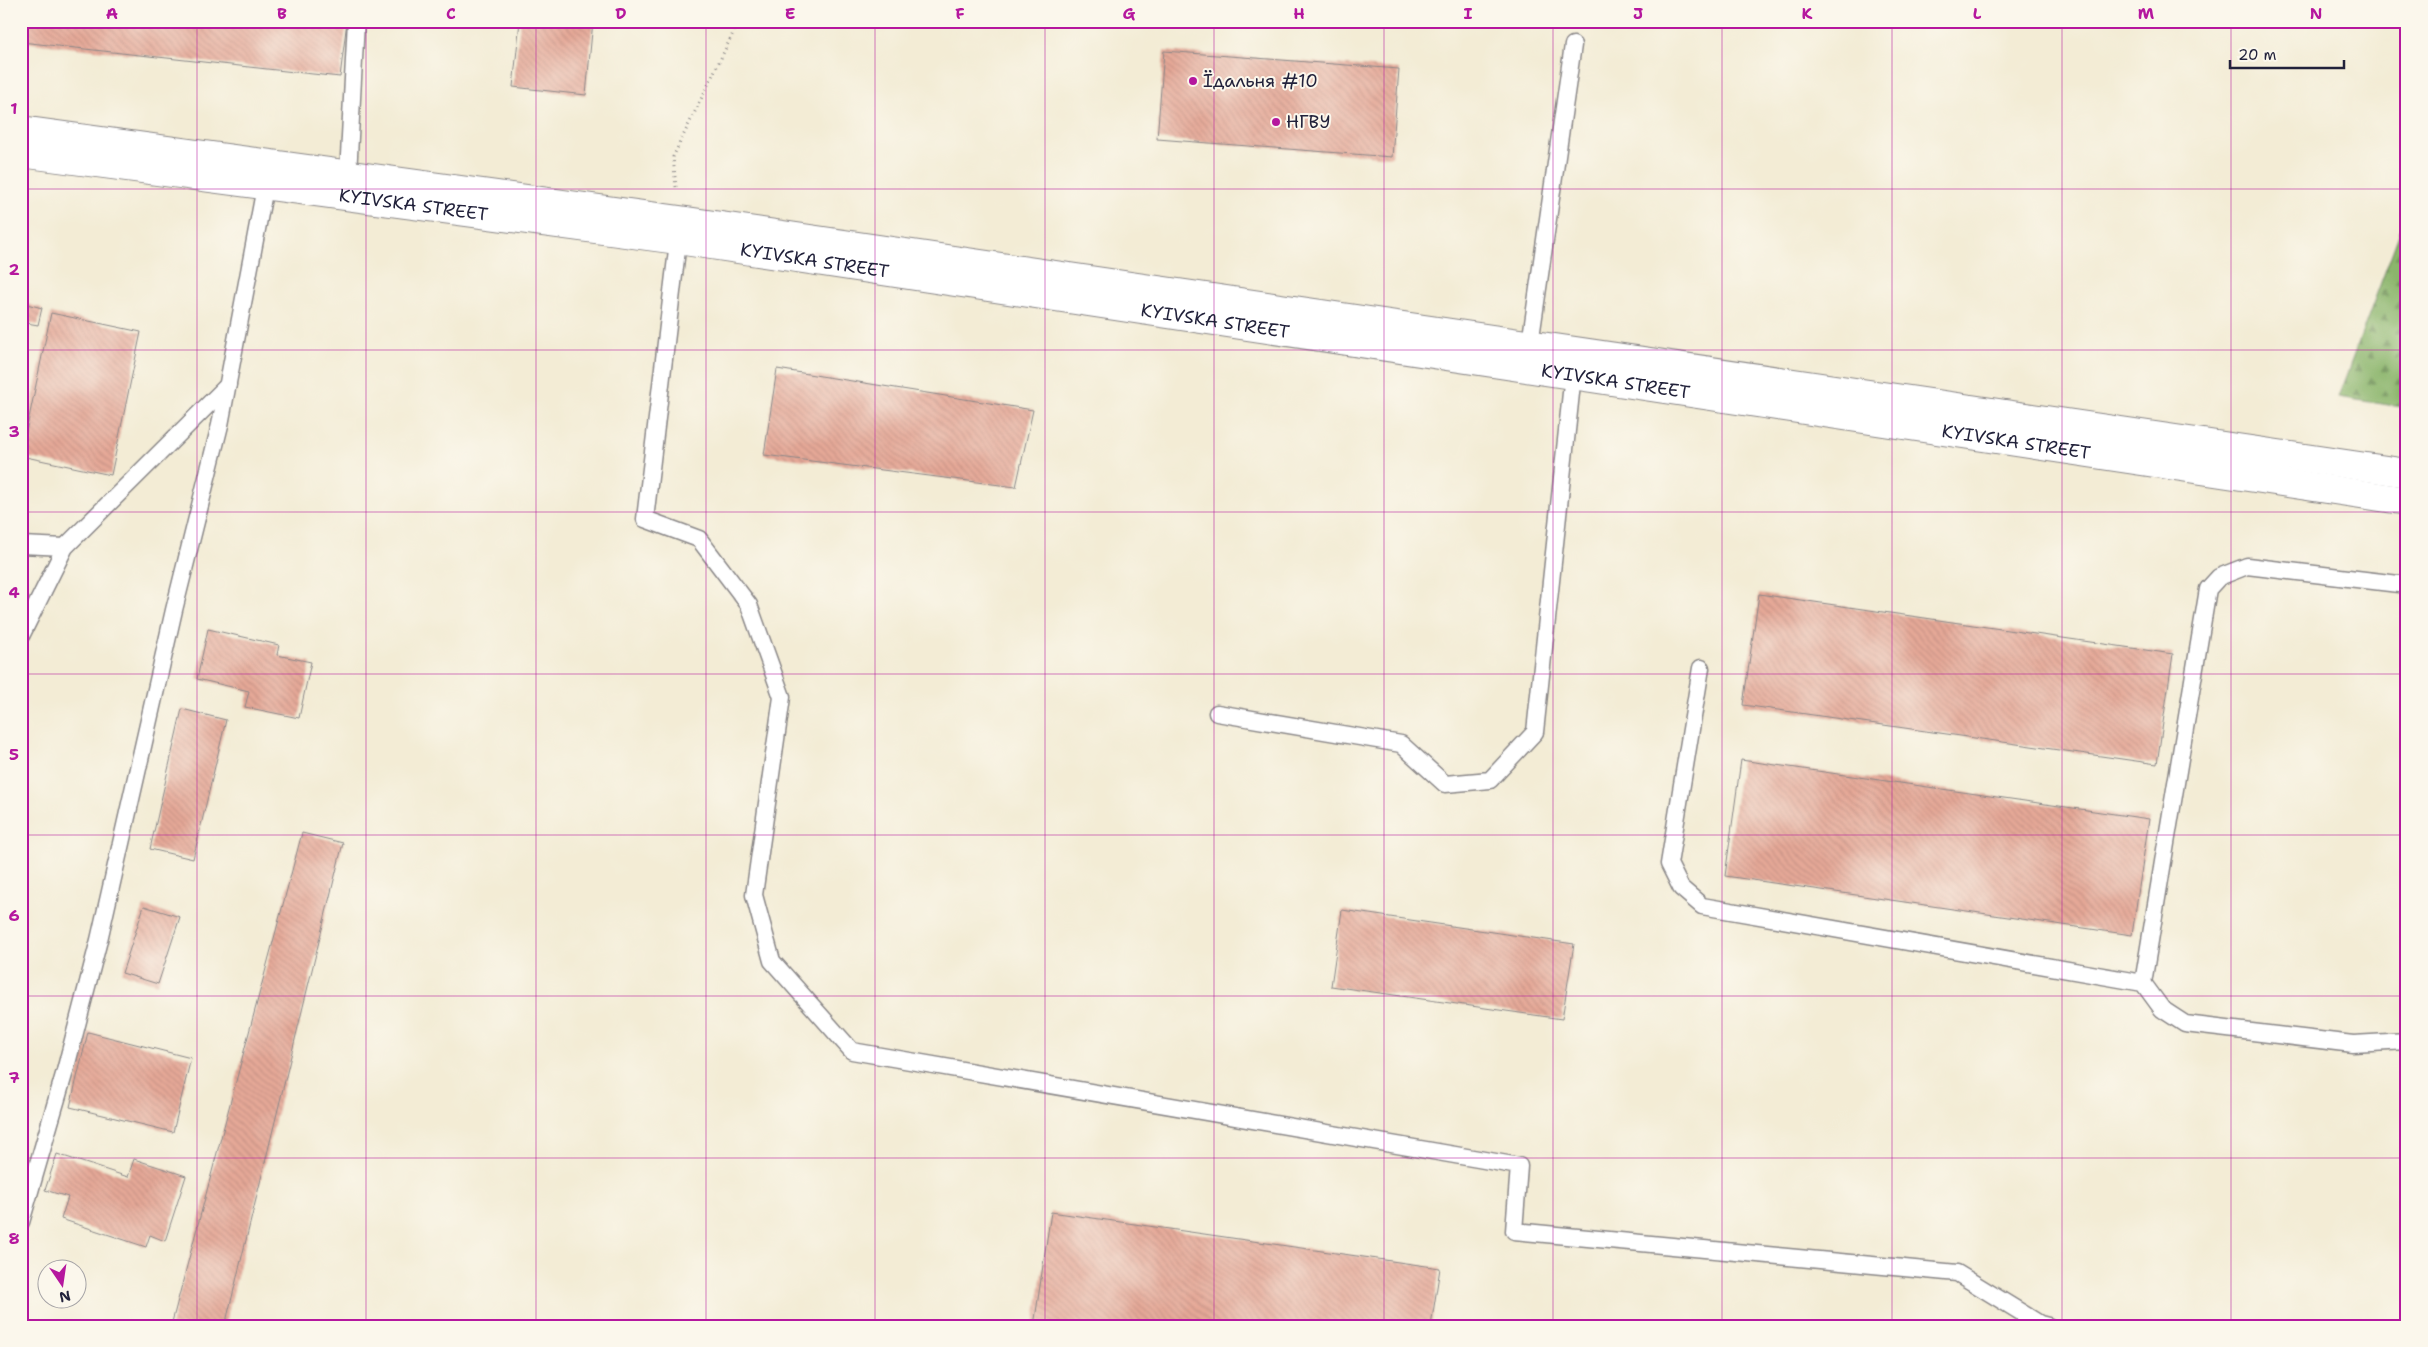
<svg xmlns="http://www.w3.org/2000/svg" width="2428" height="1347" font-family="'Shantell Sans',sans-serif">
<style>
.forest{fill:url(#forest-firs);stroke:#566c54}
.building{fill:url(#building-back-hatch)}
.lines{fill:none;stroke-linecap:round;stroke-linejoin:round}
.service-casing{stroke:#8a8788;stroke-width:19}
.secondary-casing{stroke:#8a8788;stroke-width:30}
.path{stroke:#8a8788;stroke-width:3;stroke-dasharray:1 4;stroke-linecap:butt}
.service{stroke:#fff;stroke-width:16}
.secondary{stroke:#fff;stroke-width:28}
.grid{fill:none;stroke:#b5179e;stroke-width:1;stroke-opacity:0.55}
.poi-dot{fill:#b5179e;stroke:#fbf7ec;stroke-width:2}
.labels{text-anchor:middle;stroke-width:4;stroke-linejoin:round;paint-order:stroke}
.poi-label{font-size:18px;fill:#22223b;stroke:#fbf7ec;text-anchor:start}
.street-label{font-size:18px;fill:#22223b;stroke:#fbf7ec}
.neatline{fill:none;stroke:#b5179e;stroke-width:2}
.grid-label{font-size:16px;text-anchor:middle;font-weight:bold;fill:#b5179e}
</style>
<defs>
<pattern id="forest-firs" width="22" height="20" patternUnits="userSpaceOnUse" patternTransform="scale(1.25)"><rect width="22" height="20" fill="#8bb56c"/><path d="M5 1l3.5 6h-7zM16 11l3.5 6h-7z" fill="#71935a"/></pattern>
<pattern id="building-back-hatch" width="6" height="6" patternUnits="userSpaceOnUse" patternTransform="scale(1.25)"><rect width="6" height="6" fill="#e5a897"/><path d="M-1 5l2 2M0 0l6 6M5-1l2 2" fill="none" stroke="#c49083"/></pattern>
</defs>
<rect width="100%" height="100%" fill="#fbf7ec"/>
<filter id="ink" filterUnits="userSpaceOnUse"><feTurbulence type="fractalNoise" baseFrequency=".02" numOctaves="2"/><feDisplacementMap in="SourceGraphic" scale="10" xChannelSelector="R" yChannelSelector="G"/><feConvolveMatrix kernelMatrix="1 2 1 2 8 2 1 2 1" color-interpolation-filters="sRGB"/></filter>
<filter id="wash" filterUnits="userSpaceOnUse"><feTurbulence type="fractalNoise" baseFrequency=".0096" numOctaves="4" result="noise"/><feDisplacementMap in="SourceGraphic" scale="20" xChannelSelector="R" yChannelSelector="G"/><feGaussianBlur stdDeviation="1.12" result="paint"/><feColorMatrix in="noise" values="0 0 0 0 0 0 0 0 0 0 0 0 0 0 0 0 0 1.4 0 .05"/><feComposite in="paint" operator="in"/></filter>
<g filter="url(#wash)">
<rect width="100%" height="100%" fill="#f3ecd5"/>
<polygon class="forest" points="2407,213 2407,408 2338,397"/>
<g id="blocks">
<g class="building">
<polygon points="21,21 347,21 340,77 21,42"/>
<polygon points="520,21 593,21 586,95 513,87"/>
<polygon points="1164,51 1399,69 1392,157 1157,139"/>
<polygon points="23,303 42,308 38,325 21,322"/>
<polygon points="51,313 141,332 111,475 21,456"/>
<polygon points="777,369 1033,410 1016,487 764,455"/>
<polygon points="1759,594 2173,654 2157,764 1743,705"/>
<polygon points="208,629 279,645 277,655 311,662 299,718 245,707 249,691 197,679"/>
<polygon points="182,709 226,720 193,859 150,849"/>
<polygon points="1741,760 2149,819 2132,935 1725,876"/>
<polygon points="302,833 343,843 225,1326 171,1326"/>
<polygon points="144,906 180,917 158,984 122,973"/>
<polygon points="1342,910 1574,944 1562,1019 1331,986"/>
<polygon points="88,1032 191,1058 173,1132 70,1107"/>
<polygon points="57,1154 128,1177 134,1159 186,1176 165,1241 150,1235 146,1247 61,1219 68,1197 45,1190"/>
<polygon points="1051,1212 1440,1268 1431,1326 1034,1326"/>
</g>
</g>
</g>
<g filter="url(#ink)">
<use href="#blocks" fill-opacity="0" stroke="#8a8788" stroke-width="1"/>
<g class="lines">
<defs>
<g id="service">
<polyline points="348,175 356,21"/>
<polyline points="679,233 645,519 699,539 749,605 782,697 754,895 772,961 852,1051 1519,1166 1514,1231 1957,1273 2040,1324 2048,1326"/>
<polyline points="1530,344 1573,45"/>
<polyline points="21,545 65,547"/>
<polyline points="21,636 65,547 228,385"/>
<polyline points="1701,668 1669,864 1681,888 1702,906 2143,983 2162,1009 2185,1024 2353,1044 2407,1041"/>
<polyline points="1217,713 1401,744 1445,784 1490,780 1535,732 1573,374"/>
<polyline points="2143,983 2208,589 2219,577 2247,566 2407,585"/>
<polyline points="21,1222 65,1071 99,940 174,610 220,425 265,187"/>
</g>
<g id="secondary">
<polyline points="21,130 680,220 2407,473"/>
<path id="s1" d="M21,153L678,240L2407,501"/>
</g>
</defs>
<use href="#service" class="service-casing"/>
<use href="#secondary" class="secondary-casing"/>
<polyline class="path" points="676,187 673,157 739,21"/>
<use href="#service" class="service"/>
<use href="#secondary" class="secondary"/>
</g>
</g>
<path class="grid" d="M197,21V1326M366,21V1326M536,21V1326M706,21V1326M875,21V1326M1045,21V1326M1214,21V1326M1384,21V1326M1553,21V1326M1722,21V1326M1892,21V1326M2062,21V1326M2231,21V1326M21,189H2407M21,350H2407M21,512H2407M21,674H2407M21,835H2407M21,996H2407M21,1158H2407"/>
<g class="poi-dot">
<circle cx="1193" cy="81" r="5"/>
<circle cx="1276" cy="122" r="5"/>
</g>
<g class="labels">
<g class="poi-label">
<text x="1203" y="87">Їдальня #10</text>
<text x="1286" y="128">НГВУ</text>
</g>
<g class="street-label">
<text dy="6" stroke="none"><textPath href="#s1" startOffset="396">KYIVSKA STREET</textPath></text>
<text dy="6" stroke="none"><textPath href="#s1" startOffset="801">KYIVSKA STREET</textPath></text>
<text dy="6" stroke="none"><textPath href="#s1" startOffset="1206">KYIVSKA STREET</textPath></text>
<text dy="6" stroke="none"><textPath href="#s1" startOffset="1611">KYIVSKA STREET</textPath></text>
<text dy="6" stroke="none"><textPath href="#s1" startOffset="2016">KYIVSKA STREET</textPath></text>
</g>
</g>
<rect width="2428" height="1347" fill="none" stroke="#fbf7ec" stroke-width="55"/>
<g transform="translate(62 1284) rotate(167)"><circle r="24" fill="#fbf7ec" stroke="#a4a2a5"/>
<path d="M0-4L9 19L0 12L-9 19Z" fill="#b5179e"/>
<text y="-8" font-size="14" font-weight="bold" text-anchor="middle" fill="#22223b">N</text>
</g>
<path d="M2230 60v8h114v-8" fill="none" stroke="#22223b" stroke-width="2.5"/>
<text x="2238" y="60" font-size="15" fill="#22223b" stroke="#fbf7ec" stroke-width="4" paint-order="stroke">20 m</text>
<rect x="28" y="28" width="2372" height="1292" class="neatline"/>
<g class="grid-label">
<text x="112" y="19">A</text>
<text x="282" y="19">B</text>
<text x="451" y="19">C</text>
<text x="621" y="19">D</text>
<text x="790" y="19">E</text>
<text x="960" y="19">F</text>
<text x="1129" y="19">G</text>
<text x="1299" y="19">H</text>
<text x="1468" y="19">I</text>
<text x="1638" y="19">J</text>
<text x="1807" y="19">K</text>
<text x="1977" y="19">L</text>
<text x="2146" y="19">M</text>
<text x="2316" y="19">N</text>
<text x="14" y="114">1</text>
<text x="14" y="275">2</text>
<text x="14" y="437">3</text>
<text x="14" y="598">4</text>
<text x="14" y="760">5</text>
<text x="14" y="921">6</text>
<text x="14" y="1083">7</text>
<text x="14" y="1244">8</text>
</g>
</svg>
